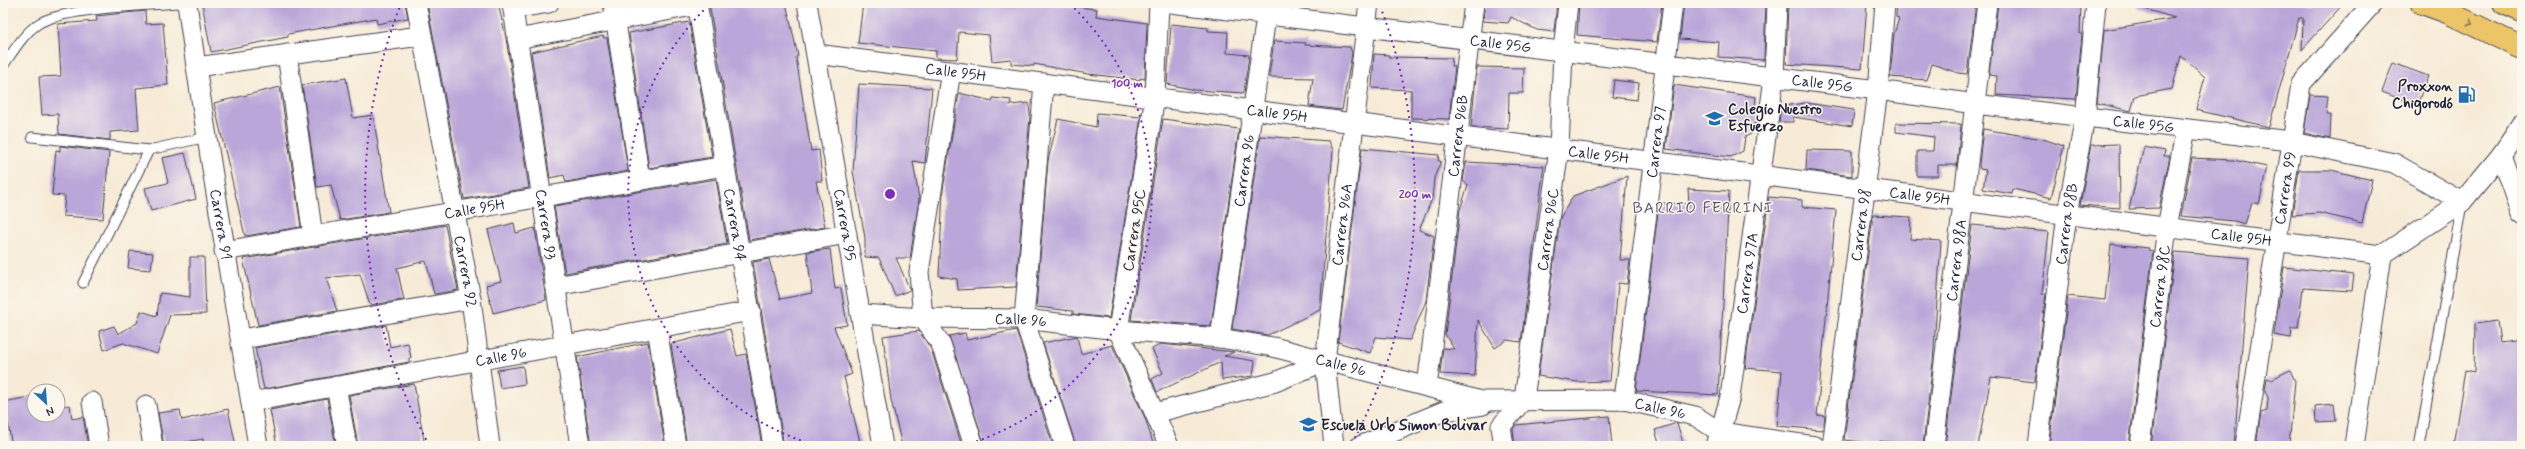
<svg xmlns="http://www.w3.org/2000/svg" width="2525" height="449" font-family="Mynerve,sans-serif">
<style>
.building{fill:#baa6d9}
.lines{fill:none;stroke-linecap:round;stroke-linejoin:round}
.lane-casing{stroke:#424052;stroke-width:11}
.street-casing{stroke:#424052;stroke-width:21}
.highway-casing{stroke:#424052;stroke-width:24}
.lane{stroke:#fff;stroke-width:9}
.street{stroke:#fff;stroke-width:19}
.highway{stroke:#ecc569;stroke-width:22}
.oneway{stroke:#877452}
.ring{fill:none;stroke:#7b2cbf;stroke-width:2;stroke-dasharray:2 4}
.labels{text-anchor:middle;stroke-width:3;stroke-linejoin:round;paint-order:stroke}
.street-label{font-size:15px;fill:#22223b;stroke:#fbf7ec}
.poi-label{font-size:15px;font-weight:bold;fill:#22223b;stroke:#fbf7ec;text-anchor:start}
.neighbourhood-label{font-size:16px;letter-spacing:1px;fill:#575072;stroke:#fbf7ec}
.centre{fill:#7b2cbf;stroke:#fbf7ec;stroke-width:2}
.ring-label{font-size:12px;text-anchor:middle;font-weight:bold;fill:#7b2cbf;stroke:#fbf7ec;stroke-width:3;stroke-linejoin:round;paint-order:stroke}
</style>
<rect width="100%" height="100%" fill="#fbf7ec"/>
<filter id="ink" filterUnits="userSpaceOnUse"><feTurbulence type="fractalNoise" baseFrequency=".025" numOctaves="2"/><feDisplacementMap in="SourceGraphic" scale="8" xChannelSelector="R" yChannelSelector="G"/><feConvolveMatrix kernelMatrix="1 2 1 2 8 2 1 2 1" color-interpolation-filters="sRGB"/></filter>
<filter id="wash" filterUnits="userSpaceOnUse"><feTurbulence type="fractalNoise" baseFrequency=".012" numOctaves="4" result="noise"/><feDisplacementMap in="SourceGraphic" scale="16" xChannelSelector="R" yChannelSelector="G"/><feGaussianBlur stdDeviation="0.9" result="paint"/><feColorMatrix in="noise" values="0 0 0 0 0 0 0 0 0 0 0 0 0 0 0 0 0 1.4 0 .05"/><feComposite in="paint" operator="in"/></filter>
<g filter="url(#wash)">
<rect width="100%" height="100%" fill="#f7ebd7"/>
<g id="blocks">
<g class="building">
<polygon points="202,3 405,3 408,18 377,24 376,18 288,34 288,37 211,52"/>
<polygon points="427,3 498,3 506,38 529,188 464,199"/>
<polygon points="709,3 786,3 798,56 796,57 811,151 819,150 822,181 816,181 825,227 749,240"/>
<polygon points="863,3 1038,3 1097,9 1096,16 1147,23 1145,79 1140,78 1140,80 1088,74 1034,64 1034,66 1011,64 1011,59 992,61 989,35 959,32 957,59 936,58 936,51 858,43"/>
<polygon points="1485,3 1557,3 1554,32 1537,30 1511,17 1508,23 1483,21"/>
<polygon points="1579,3 1662,3 1657,42 1577,35"/>
<polygon points="1684,3 1766,3 1764,60 1718,57 1719,42 1680,39"/>
<polygon points="1788,3 1867,3 1862,69 1786,64"/>
<polygon points="1897,3 1976,3 1967,74 1958,73 1932,64 1927,80 1890,77 1894,34 1899,18 1896,17"/>
<polygon points="1998,3 2081,3 2080,34 2082,34 2076,99 1996,95 1997,76 1989,75"/>
<polygon points="2138,3 2344,3 2302,50 2303,18 2299,18 2269,127 2196,110 2205,77 2181,56 2172,89 2135,96 2131,111 2097,103 2104,30 2175,18 2138,7"/>
<polygon points="145,11 146,24 163,23 168,85 136,88 139,130 110,132 110,140 59,134 58,114 42,115 39,77 61,76 58,24 97,21 96,16"/>
<polygon points="689,22 712,157 649,168 629,33"/>
<polygon points="1171,24 1208,28 1208,31 1228,32 1227,53 1249,55 1244,93 1195,90 1167,84"/>
<polygon points="603,36 604,38 607,38 628,171 566,182 564,175 550,178 531,52"/>
<polygon points="1274,41 1306,43 1305,45 1350,47 1352,53 1342,110 1309,106 1313,78 1269,77"/>
<polygon points="1374,54 1389,55 1389,57 1452,58 1451,66 1455,66 1449,119 1411,118 1411,90 1372,88"/>
<polygon points="2393,63 2428,76 2417,105 2382,92"/>
<polygon points="1477,67 1524,68 1523,93 1509,93 1508,129 1471,127"/>
<polygon points="346,78 353,118 373,115 389,212 340,220 331,185 317,187 302,85"/>
<polygon points="1614,80 1639,83 1637,100 1612,97"/>
<polygon points="859,84 932,88 925,163 913,161 919,199 910,258 896,258 910,290 895,296 879,258 865,257 865,238 853,171"/>
<polygon points="1674,85 1756,97 1755,108 1759,107 1757,123 1753,124 1751,134 1745,137 1743,151 1731,157 1666,149"/>
<polygon points="280,87 301,227 245,236 214,103"/>
<polygon points="959,93 992,101 993,98 1011,100 1010,105 1029,103 1030,116 1016,287 958,290 957,279 939,276 943,189"/>
<polygon points="2310,95 2328,96 2326,115 2331,115 2330,139 2304,133"/>
<polygon points="1806,103 1854,110 1852,126 1793,117 1793,122 1779,122 1781,106"/>
<polygon points="1097,113 1141,117 1109,318 1073,314 1073,311 1036,307 1048,161 1058,119 1096,127"/>
<polygon points="1163,119 1239,129 1211,326 1131,320"/>
<polygon points="1896,123 1961,124 1957,165 1938,165 1938,176 1917,176 1917,151 1933,151 1934,137 1896,132"/>
<polygon points="1983,129 2043,139 2064,146 2051,198 2013,189 2012,194 1983,189 1986,170 1980,169 1979,165"/>
<polygon points="1260,136 1329,141 1333,150 1320,310 1268,335 1232,329"/>
<polygon points="2119,144 2120,208 2080,205 2091,145"/>
<polygon points="60,146 109,152 103,219 63,216 65,196 52,195 56,150 60,151"/>
<polygon points="2144,147 2165,151 2164,156 2170,156 2159,208 2129,209"/>
<polygon points="1362,148 1439,155 1438,161 1441,161 1434,178 1432,199 1419,230 1434,236 1426,301 1410,340 1376,337 1370,353 1338,342"/>
<polygon points="1807,150 1852,151 1852,176 1806,170"/>
<polygon points="185,153 196,199 151,211 145,188 168,183 162,158"/>
<polygon points="2192,158 2233,160 2267,167 2259,204 2252,202 2245,224 2234,221 2181,216"/>
<polygon points="1466,162 1544,166 1521,342 1507,340 1495,348 1478,320 1475,376 1440,374 1443,348 1454,349 1445,334 1460,210 1468,185 1463,181"/>
<polygon points="2299,170 2331,170 2372,180 2362,223 2319,213 2292,215"/>
<polygon points="1627,176 1620,260 1630,260 1627,284 1618,283 1610,381 1577,382 1538,376 1560,218 1573,196"/>
<polygon points="716,179 727,244 565,273 554,206"/>
<polygon points="1688,189 1729,191 1718,395 1636,391 1659,203 1689,204"/>
<polygon points="1769,197 1802,200 1802,207 1836,210 1817,415 1825,416 1823,430 1777,426 1782,371 1745,368"/>
<polygon points="1873,215 1911,217 1910,239 1941,241 1933,362 1923,445 1880,441 1879,444 1844,440"/>
<polygon points="514,223 516,233 535,228 546,300 493,313 486,285 501,281 488,230"/>
<polygon points="445,225 458,290 434,294 426,261 397,268 404,300 370,305 360,274 326,278 337,311 258,325 243,259"/>
<polygon points="1972,225 2049,232 2042,294 2046,294 2035,382 1991,377 1978,446 1945,446"/>
<polygon points="2111,244 2149,248 2148,250 2153,251 2129,446 2049,446 2068,296 2105,300"/>
<polygon points="830,249 835,289 841,288 847,325 834,327 852,374 844,377 861,446 784,446 753,262 769,259 780,299 812,293 807,252"/>
<polygon points="130,251 153,253 151,270 128,268"/>
<polygon points="2175,252 2249,258 2234,446 2151,446"/>
<polygon points="190,257 204,257 206,314 170,315 157,354 123,343 104,350 99,331 114,326 118,334 137,323 141,311 157,316 160,293 190,297"/>
<polygon points="2284,267 2354,275 2352,291 2303,288 2298,328 2292,328 2291,338 2274,335"/>
<polygon points="2497,321 2500,343 2522,340 2522,446 2453,446 2465,370 2474,372 2475,324"/>
<polygon points="386,325 390,347 408,343 411,358 409,358 409,362 264,389 255,348"/>
<polygon points="730,329 737,356 746,354 762,446 687,446 671,344"/>
<polygon points="1016,330 1053,446 985,446 949,336 965,333 967,340"/>
<polygon points="919,331 931,349 962,446 902,446 891,400 883,336"/>
<polygon points="1077,336 1081,354 1112,345 1145,418 1154,446 1076,446 1043,343"/>
<polygon points="648,342 665,446 591,446 577,357"/>
<polygon points="1161,344 1234,352 1224,356 1255,361 1253,376 1222,380 1221,362 1157,392 1152,379 1163,373 1152,349"/>
<polygon points="523,366 525,384 500,388 497,370"/>
<polygon points="2290,370 2295,381 2289,446 2256,446 2261,413 2267,411 2268,398 2265,390 2267,378 2272,379"/>
<polygon points="414,384 425,446 358,446 349,395"/>
<polygon points="34,396 34,415 58,415 58,407 70,405 72,419 83,417 88,446 12,446 4,402"/>
<polygon points="327,399 336,446 277,446 270,410"/>
<polygon points="2334,404 2336,421 2316,422 2315,406"/>
<polygon points="228,409 236,446 204,446 203,439 164,446 158,413 180,410 182,420"/>
<polygon points="1609,416 1612,446 1515,446 1513,429 1516,425"/>
<polygon points="1677,423 1684,446 1660,446 1655,430"/>
</g>
</g>
</g>
<g filter="url(#ink)">
<use href="#blocks" fill-opacity="0" stroke="#424052" stroke-width="1"/>
<g class="lines">
<defs>
<g id="lane">
<path d="M3,66C13,52 23,34 38,24C62,8 145,6 177,3"/>
<polyline points="32,137 149,150 207,137"/>
<polyline points="83,283 149,150"/>
<polyline points="2419,446 2462,204"/>
</g>
<g id="street">
<path id="s1" d="M187,3C207,151 234,298 258,446"/>
<path id="s2" d="M416,3L471,299L490,446"/>
<path id="s3" d="M512,3L580,446"/>
<polyline points="613,3 640,180"/>
<path id="s4" d="M697,3L773,446"/>
<path id="s5" d="M807,3L883,446"/>
<polyline points="1159,3 1155,97 1118,330 1169,446"/>
<path id="s6" d="M1171,3L1878,90L1975,104L2282,140L2394,163L2462,202"/>
<polyline points="513,9 549,3"/>
<polyline points="517,39 698,5"/>
<polyline points="287,54 313,236"/>
<path id="s7" d="M816,54L2382,255"/>
<polyline points="196,67 420,36"/>
<polyline points="951,71 919,272 923,318 941,344 974,446"/>
<polyline points="1044,83 1024,319 1065,446"/>
<polyline points="2501,155 2522,214"/>
<path id="s8" d="M224,251L725,166"/>
<polyline points="2382,255 2462,202 2501,155 2522,124"/>
<polyline points="556,286 847,234"/>
<path id="s9" d="M860,314L923,318L1024,319L1118,330L1220,338L1273,347L1481,401L1624,400L1695,416L1720,432L1815,446"/>
<polyline points="657,328 676,446"/>
<path id="s10" d="M1220,338L1268,3"/>
<polyline points="242,339 471,299"/>
<polyline points="336,386 347,446"/>
<path id="s11" d="M1427,387L1474,3"/>
<path id="s12" d="M1624,400L1673,3"/>
<polyline points="92,402 99,446"/>
<path id="s13" d="M251,402L751,311"/>
<polyline points="146,405 153,446"/>
<polyline points="1155,413 1275,382 1325,361"/>
<path id="s14" d="M1334,446L1325,361L1369,3"/>
<polyline points="1360,446 1444,411 1483,405"/>
<path id="s15" d="M1504,446L1501,426L1524,399L1559,149L1563,51L1568,3"/>
<path id="s16" d="M1716,446L1730,397L1774,78L1777,3"/>
<path id="s17" d="M1832,446L1878,90L1885,3"/>
<path id="s18" d="M1934,446L1987,3"/>
<path id="s19" d="M2038,446L2067,214L2085,118L2096,3"/>
<path id="s20" d="M2140,446L2167,227L2186,129"/>
<path id="s21" d="M2245,446L2301,84L2373,3"/>
<polyline points="2354,446 2382,255"/>
</g>
<g id="highway">
<polyline points="2422,3 2447,12 2522,48"/>
<polyline points="2504,3 2522,11"/>
</g>
</defs>
<use href="#lane" class="lane-casing"/>
<use href="#street" class="street-casing"/>
<use href="#highway" class="highway-casing"/>
<use href="#lane" class="lane"/>
<use href="#street" class="street"/>
<use href="#highway" class="highway"/>
</g>
<defs><path id="oneway-chevron" d="M-2-3.5L2.5 0L-2 3.5" fill="none" stroke-width="1.6" stroke-linecap="round" stroke-linejoin="round"/></defs>
<use class="oneway" href="#oneway-chevron" transform="translate(2471 23) rotate(26)"/>
</g>
<g class="ring">
<path d="M818 446A262 262 0 0 1 710 4M1070 4A262 262 0 0 1 962 446"/>
<path d="M429 445A525 525 0 0 1 400 6M1380 6A525 525 0 0 1 1351 445"/>
</g>
<defs>
<symbol id="fuel-bare" viewBox="-9 -9 18 18"><path d="M-5.5-6h7V0h2V4h1.3V-2.5L3-4.5l.8-.8L6-3V5H2.5V1h-1V6h-7ZM-4.2-4.7v3.2H.2V-4.7Z" fill="#1f6fb2" stroke="#fbf7ec" stroke-width="2.5" paint-order="stroke"/></symbol>
<symbol id="school-bare" viewBox="-9 -9 18 18"><path d="M0-5L7-2L0 1L-7-2ZM-4 1L0 2.5L4 1V4Q0 6-4 4Z" fill="#1f6fb2" stroke="#fbf7ec" stroke-width="2.5" paint-order="stroke"/></symbol>
</defs>
<g fill-rule="evenodd">
<use href="#fuel-bare" x="2454" y="82" width="25" height="25"/>
<use href="#school-bare" x="1702" y="106" width="25" height="25"/>
<use href="#school-bare" x="1296" y="412" width="25" height="25"/>
</g>
<g class="labels">
<g class="street-label">
<text dy="5" stroke="none"><textPath href="#s6" startOffset="332">Calle 95G</textPath></text>
<text dy="5" stroke="none"><textPath href="#s7" startOffset="141">Calle 95H</textPath></text>
<text dy="5" stroke="none"><textPath href="#s6" startOffset="656">Calle 95G</textPath></text>
<text dy="5" stroke="none"><textPath href="#s7" startOffset="465">Calle 95H</textPath></text>
<text dy="5" stroke="none"><textPath href="#s6" startOffset="980">Calle 95G</textPath></text>
<text dy="5" stroke="none"><textPath href="#s11" startOffset="253">Carrera 96B</textPath></text>
<text dy="5" stroke="none"><textPath href="#s12" startOffset="260">Carrera 97</textPath></text>
<text dy="5" stroke="none"><textPath href="#s7" startOffset="789">Calle 95H</textPath></text>
<text dy="5" stroke="none"><textPath href="#s10" startOffset="169">Carrera 96</textPath></text>
<text dy="5" stroke="none"><textPath href="#s21" startOffset="261">Carrera 99</textPath></text>
<text dy="5" stroke="none"><textPath href="#s7" startOffset="1113">Calle 95H</textPath></text>
<text dy="5" stroke="none"><textPath href="#s8" startOffset="254">Calle 95H</textPath></text>
<text dy="5" stroke="none"><textPath href="#s3" startOffset="224">Carrera 93</textPath></text>
<text dy="5" stroke="none"><textPath href="#s4" startOffset="225">Carrera 94</textPath></text>
<text dy="5" stroke="none"><textPath href="#s14" startOffset="223">Carrera 96A</textPath></text>
<text dy="5" stroke="none"><textPath href="#s19" startOffset="224">Carrera 98B</textPath></text>
<text dy="5" stroke="none"><textPath href="#s1" startOffset="224">Carrera 91</textPath></text>
<text dy="5" stroke="none"><textPath href="#s5" startOffset="225">Carrera 95</textPath></text>
<text dy="5" stroke="none"><textPath href="#s17" startOffset="223">Carrera 98</textPath></text>
<text dy="5" stroke="none"><textPath href="#s15" startOffset="227">Carrera 96C</textPath></text>
<text transform="translate(1134 230) rotate(-81)" y="5">Carrera 95C</text>
<text dy="5" stroke="none"><textPath href="#s7" startOffset="1437">Calle 95H</textPath></text>
<text dy="5" stroke="none"><textPath href="#s18" startOffset="187">Carrera 98A</textPath></text>
<text dy="5" stroke="none"><textPath href="#s2" startOffset="273">Carrera 92</textPath></text>
<text dy="5" stroke="none"><textPath href="#s16" startOffset="176">Carrera 97A</textPath></text>
<text dy="5" stroke="none"><textPath href="#s20" startOffset="161">Carrera 98C</textPath></text>
<text dy="5" stroke="none"><textPath href="#s9" startOffset="161">Calle 96</textPath></text>
<text dy="5" stroke="none"><textPath href="#s13" startOffset="254">Calle 96</textPath></text>
<text dy="5" stroke="none"><textPath href="#s9" startOffset="485">Calle 96</textPath></text>
<text dy="5" stroke="none"><textPath href="#s9" startOffset="810">Calle 96</textPath></text>
</g>
<g class="poi-label">
<text x="2453" y="91" text-anchor="end">Proxxon<tspan x="2453" dy="17">Chigorodó</tspan></text>
<text x="1728" y="114">Colegio Nuestro<tspan x="1728" dy="17">Esfuerzo</tspan></text>
<text x="1321" y="430">Escuela Urb Simon Bolivar</text>
</g>
<g class="neighbourhood-label">
<text x="1703" y="213">BARRIO FERRINI</text>
</g>
</g>
<circle cx="890" cy="194" r="6" class="centre"/>
<g class="ring-label">
<text x="1127" y="87">100 m</text>
<text x="1415" y="198">200 m</text>
</g>
<rect width="2525" height="449" fill="none" stroke="#fbf7ec" stroke-width="16"/>
<g transform="translate(46 403) rotate(154)"><circle r="19" fill="#fbf7ec" stroke="#a4a2a5"/>
<path d="M0-3L7 15L0 10L-7 15Z" fill="#1f6fb2"/>
<text y="-6" font-size="11" font-weight="bold" text-anchor="middle" fill="#22223b">N</text>
</g>
</svg>
